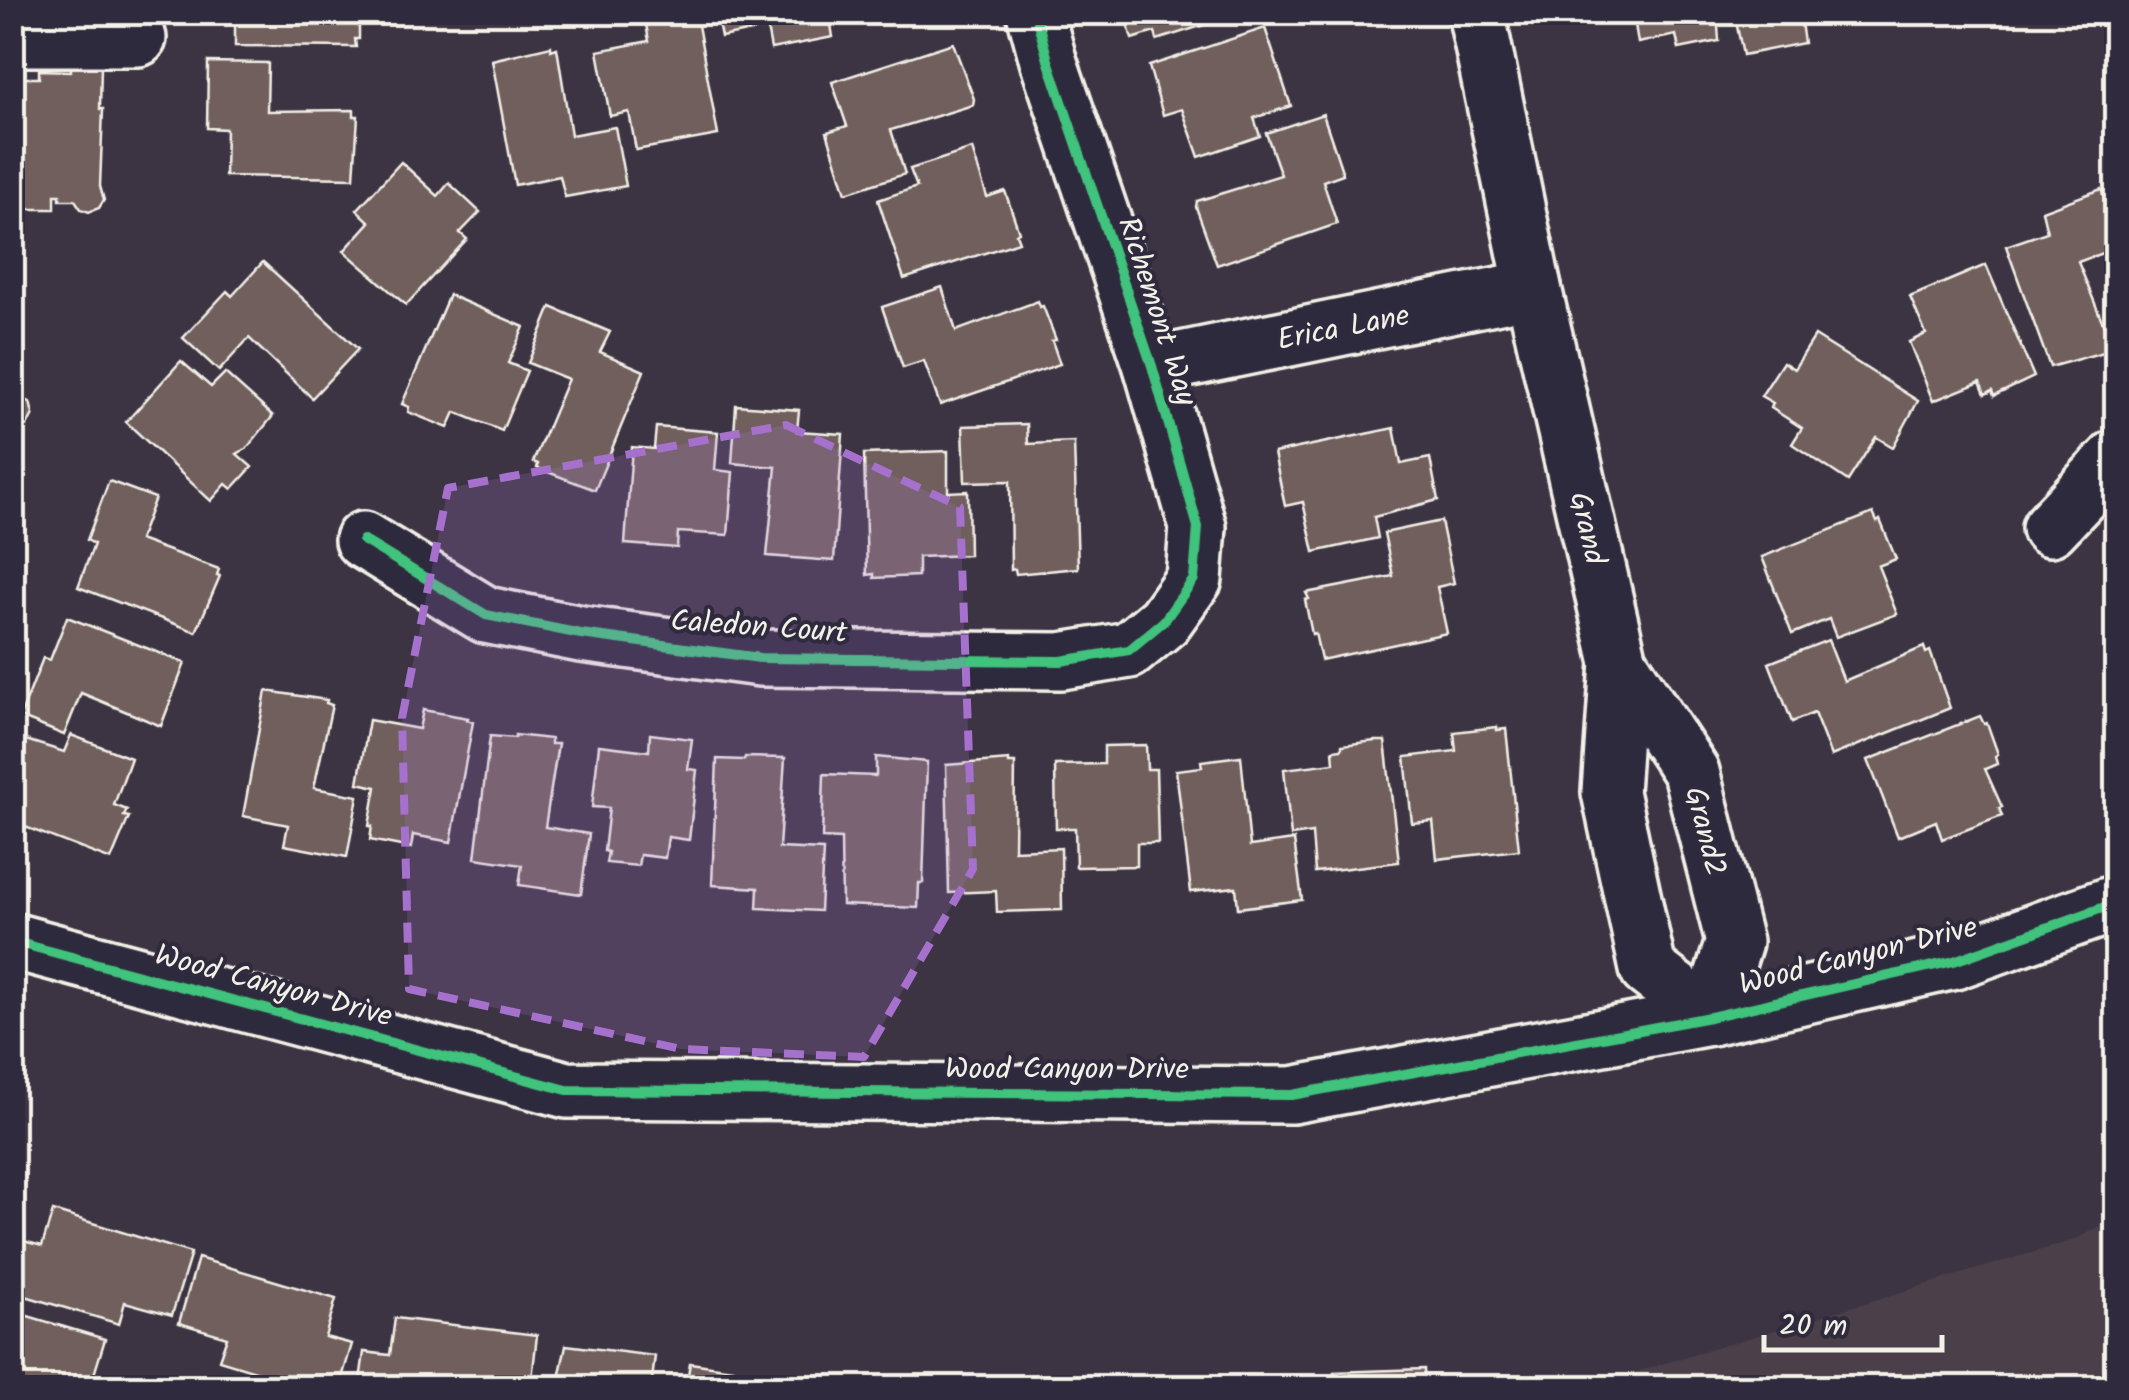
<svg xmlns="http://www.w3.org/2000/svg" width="2129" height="1400" font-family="Kalam,sans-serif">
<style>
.built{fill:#4b414a}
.building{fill:#6f5e5c;stroke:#f4f1e8;stroke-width:2.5}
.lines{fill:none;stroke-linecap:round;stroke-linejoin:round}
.street-casing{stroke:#f4f1e8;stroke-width:62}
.secondary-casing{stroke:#f4f1e8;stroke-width:62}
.street{stroke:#2f2a3d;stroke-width:55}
.secondary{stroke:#2f2a3d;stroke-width:55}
.cycleway-casing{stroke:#2f2a3d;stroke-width:16}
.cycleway{stroke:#40c37c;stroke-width:10}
.marked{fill:#a571cd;fill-opacity:0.2;stroke:#a571cd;stroke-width:8;stroke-dasharray:20 12;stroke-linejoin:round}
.labels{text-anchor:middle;stroke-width:8;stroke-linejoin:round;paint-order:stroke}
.street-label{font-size:30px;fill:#f4f1e8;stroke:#2f2a3d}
</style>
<rect width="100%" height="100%" fill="#3c3443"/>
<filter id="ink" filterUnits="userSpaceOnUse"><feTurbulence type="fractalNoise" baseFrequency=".01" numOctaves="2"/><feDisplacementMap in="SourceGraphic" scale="20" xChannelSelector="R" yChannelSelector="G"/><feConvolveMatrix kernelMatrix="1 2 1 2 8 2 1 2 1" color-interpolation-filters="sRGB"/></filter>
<g filter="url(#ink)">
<polygon class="built" points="2116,1219 2116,1387 1618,1387 1623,1376 2074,1240"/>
<g class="building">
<polygon points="235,12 359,12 359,39 355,39 356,47 235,46"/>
<polygon points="716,12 829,12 833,37 771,49 767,28 721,37"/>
<polygon points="1124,12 1245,12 1157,40 1155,32 1132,39"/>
<polygon points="1633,12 1717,12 1719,41 1679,49 1676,35 1638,43"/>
<polygon points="1734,12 1846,12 1846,13 1801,22 1804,43 1743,55"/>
<polygon points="696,14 718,135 636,150 629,112 610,116 598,51 649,41 646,24"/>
<polygon points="1265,28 1291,106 1254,118 1260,136 1199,157 1182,109 1163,115 1149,66"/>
<polygon points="953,43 974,99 973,105 891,130 905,174 846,193 827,132 847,126 832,82"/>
<polygon points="551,46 551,50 557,48 571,135 615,127 626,186 565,197 560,176 515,185 492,60"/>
<polygon points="208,62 268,63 267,111 354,110 354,116 358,116 354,178 225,176 226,129 207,128"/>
<polygon points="71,67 101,67 100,109 103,109 100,186 104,200 99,208 89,212 81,209 75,200 60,200 60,195 55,195 55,209 24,209 24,201 12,200 12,78 39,78 39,70 71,71"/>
<polygon points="1323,114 1343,174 1323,181 1337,224 1217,265 1196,207 1197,201 1281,175 1266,133"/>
<polygon points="972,149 987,197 1005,191 1019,232 1016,234 1019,242 904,279 878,200 917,187 910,169"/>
<polygon points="401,162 438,196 449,183 480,212 460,233 467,239 406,305 344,251 370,222 357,210"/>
<polygon points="2101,189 2116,231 2116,248 2078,262 2112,345 2106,347 2107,351 2050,367 2006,246 2047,232 2042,211"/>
<polygon points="263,262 358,349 312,398 249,338 219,371 183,338 227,291 232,296"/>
<polygon points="1986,265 2034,377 1994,396 1992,391 1985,394 1980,382 1933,401 1909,342 1926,334 1910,297"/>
<polygon points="942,287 956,331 1038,301 1040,307 1043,306 1056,340 1052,341 1060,364 940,405 924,361 903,368 882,307"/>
<polygon points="449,295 524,327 508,363 527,371 502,431 455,412 448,428 408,412 409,407 402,404"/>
<polygon points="551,307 610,332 600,352 644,371 595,490 537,468 538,464 533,462 568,379 528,363"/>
<polygon points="1815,336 1918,401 1893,447 1876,437 1848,481 1792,444 1802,428 1771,408 1773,403 1761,396 1783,362 1794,369"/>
<polygon points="181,361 211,387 225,373 273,416 247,448 237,454 252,467 232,489 226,484 211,501 126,422"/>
<polygon points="22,398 30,402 33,414 12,456 12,400"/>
<polygon points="736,405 799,410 797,431 843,434 834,561 767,556 776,467 732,463"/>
<polygon points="1027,424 1028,444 1074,442 1078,568 1016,574 1015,569 1011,570 1010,481 965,482 963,426"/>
<polygon points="656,427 718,432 715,470 733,472 728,535 678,532 677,548 625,544 632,447 654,449"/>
<polygon points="1394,428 1401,464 1430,458 1438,500 1374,517 1378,538 1314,552 1303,502 1285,506 1274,453"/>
<polygon points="948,451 948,492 968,491 969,555 918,557 918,576 874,578 874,574 867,575 864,454"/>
<polygon points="109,481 155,498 139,540 219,569 217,575 220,576 196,632 78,587 94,544 87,540"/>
<polygon points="1873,513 1877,522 1880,520 1896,559 1878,566 1897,614 1836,637 1829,619 1792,634 1762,557"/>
<polygon points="1441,521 1454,583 1437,587 1447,633 1321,660 1315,633 1312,634 1305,600 1309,599 1306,593 1393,576 1384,533"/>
<polygon points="67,617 185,663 161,726 81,693 64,735 20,717 43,658 50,660"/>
<polygon points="1828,640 1844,681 1924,647 1926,653 1930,651 1950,708 1831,756 1814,713 1792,722 1769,663"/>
<polygon points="266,691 327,700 326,703 332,705 314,788 358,796 347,857 284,845 288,825 243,816"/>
<polygon points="423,710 468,718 467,720 473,722 451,842 413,835 411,848 370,840 372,826 369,826 376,787 358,783 369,720 419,729"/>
<polygon points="1980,716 1984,724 1987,723 1998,754 1995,756 1997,764 1985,769 2002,807 1999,808 2002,816 1942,839 1936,821 1898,837 1868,760"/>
<polygon points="1497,727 1497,730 1506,729 1519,850 1437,859 1433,821 1412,823 1405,757 1456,751 1454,732"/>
<polygon points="650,734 692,739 688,769 697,770 689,840 668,837 665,858 640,855 638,866 606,863 608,852 604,851 609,808 592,807 599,745 649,751"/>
<polygon points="71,735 131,758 114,805 127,810 124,816 129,817 111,860 12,822 13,736 64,752"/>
<polygon points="515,735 551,739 551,744 558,744 545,827 589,834 581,894 519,885 522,865 475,858 490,736 515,738"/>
<polygon points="1375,741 1385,741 1399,862 1315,872 1312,833 1291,836 1284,769 1334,763 1333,750 1342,749 1342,745"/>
<polygon points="1146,745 1147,769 1156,769 1158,843 1137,843 1137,866 1076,867 1075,828 1056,828 1055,765 1104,764 1104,746"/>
<polygon points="1241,756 1250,846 1294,840 1302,900 1238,908 1236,887 1191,892 1176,770 1202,767 1201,761"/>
<polygon points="745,757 785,758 779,848 823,850 820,911 757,908 758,888 712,885 717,759 744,760"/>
<polygon points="876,757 927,762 923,883 919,883 918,908 842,905 841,839 822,838 824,774 876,776"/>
<polygon points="1009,760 1009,763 1015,763 1014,850 1061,848 1062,910 997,912 996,891 949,893 946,765"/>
<polygon points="53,1211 191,1253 172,1315 125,1302 119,1324 12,1292 12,1250 16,1239 42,1246"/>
<polygon points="198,1258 336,1299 325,1337 352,1344 339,1388 312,1388 219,1360 227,1337 179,1323"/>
<polygon points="21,1314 105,1339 92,1381 79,1377 76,1388 12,1388 12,1339"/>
<polygon points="395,1318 537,1335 531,1388 359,1388 364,1352 390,1355"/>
<polygon points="566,1345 655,1356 651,1388 557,1388"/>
<polygon points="690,1363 761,1373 759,1388 665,1388 666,1385 686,1387"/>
<polygon points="1424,1369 1425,1388 1334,1388 1334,1372"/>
<polygon points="224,1375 267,1388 219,1388"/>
<polygon points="1288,1377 1288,1388 1222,1388 1222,1379"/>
<polygon points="794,1378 865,1383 864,1388 793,1388"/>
</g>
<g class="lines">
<defs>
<g id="street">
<polyline points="12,38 138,38"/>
<polyline points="1152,366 1533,288"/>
<polyline points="2050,528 2116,458"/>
<polyline points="363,540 486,615 581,634 760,658 1061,661 1129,650 1164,621 1194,579 1198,527 1152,366 1048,60 1035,12"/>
</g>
<g id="secondary">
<polyline points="1476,12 1533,288 1619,662 1610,792 1648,969 1710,1017"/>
<polyline points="1619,662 1691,772 1734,942 1710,1017"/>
<polyline points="12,941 567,1090 1292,1095 1710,1017 1954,961 2116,903"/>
</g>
</defs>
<use href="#street" class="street-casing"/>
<use href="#secondary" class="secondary-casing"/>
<use href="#street" class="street"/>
<use href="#secondary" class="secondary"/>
<defs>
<g id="cycleway">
<polyline points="363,540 486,615 581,634 760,658 1061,661 1129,650 1164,621 1194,579 1198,527 1152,366 1048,60 1035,12"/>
<polyline points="12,941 567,1090 1292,1095 1710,1017 1954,961 2116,903"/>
</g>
</defs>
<use href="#cycleway" class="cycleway-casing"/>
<use href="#cycleway" class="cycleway"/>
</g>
</g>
<path class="marked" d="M786,425L960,507L973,869L864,1057L681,1049L409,989L402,718L448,488Z"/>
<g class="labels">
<g class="street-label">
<text transform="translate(1158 311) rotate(72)" y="10">Richemont Way</text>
<text transform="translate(1343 327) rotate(-11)" y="10">Erica Lane</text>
<text transform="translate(1588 528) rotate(77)" y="10">Grand</text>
<text transform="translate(759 626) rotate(4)" y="10">Caledon Court</text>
<text transform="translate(1706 831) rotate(76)" y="10">Grand2</text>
<text transform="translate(1858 955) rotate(-14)" y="10">Wood Canyon Drive</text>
<text transform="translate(274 985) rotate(15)" y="10">Wood Canyon Drive</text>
<text x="1067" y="1078">Wood Canyon Drive</text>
</g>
</g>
<rect width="2129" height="1400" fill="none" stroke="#2f2a3d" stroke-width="50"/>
<rect x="25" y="25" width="2079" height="1350" fill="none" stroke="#f4f1e8" stroke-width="4" filter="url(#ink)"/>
<path d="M1764 1335v15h178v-15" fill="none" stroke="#f4f1e8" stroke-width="5"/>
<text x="1779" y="1335" font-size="30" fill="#f4f1e8" stroke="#2f2a3d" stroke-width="8" paint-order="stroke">20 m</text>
</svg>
